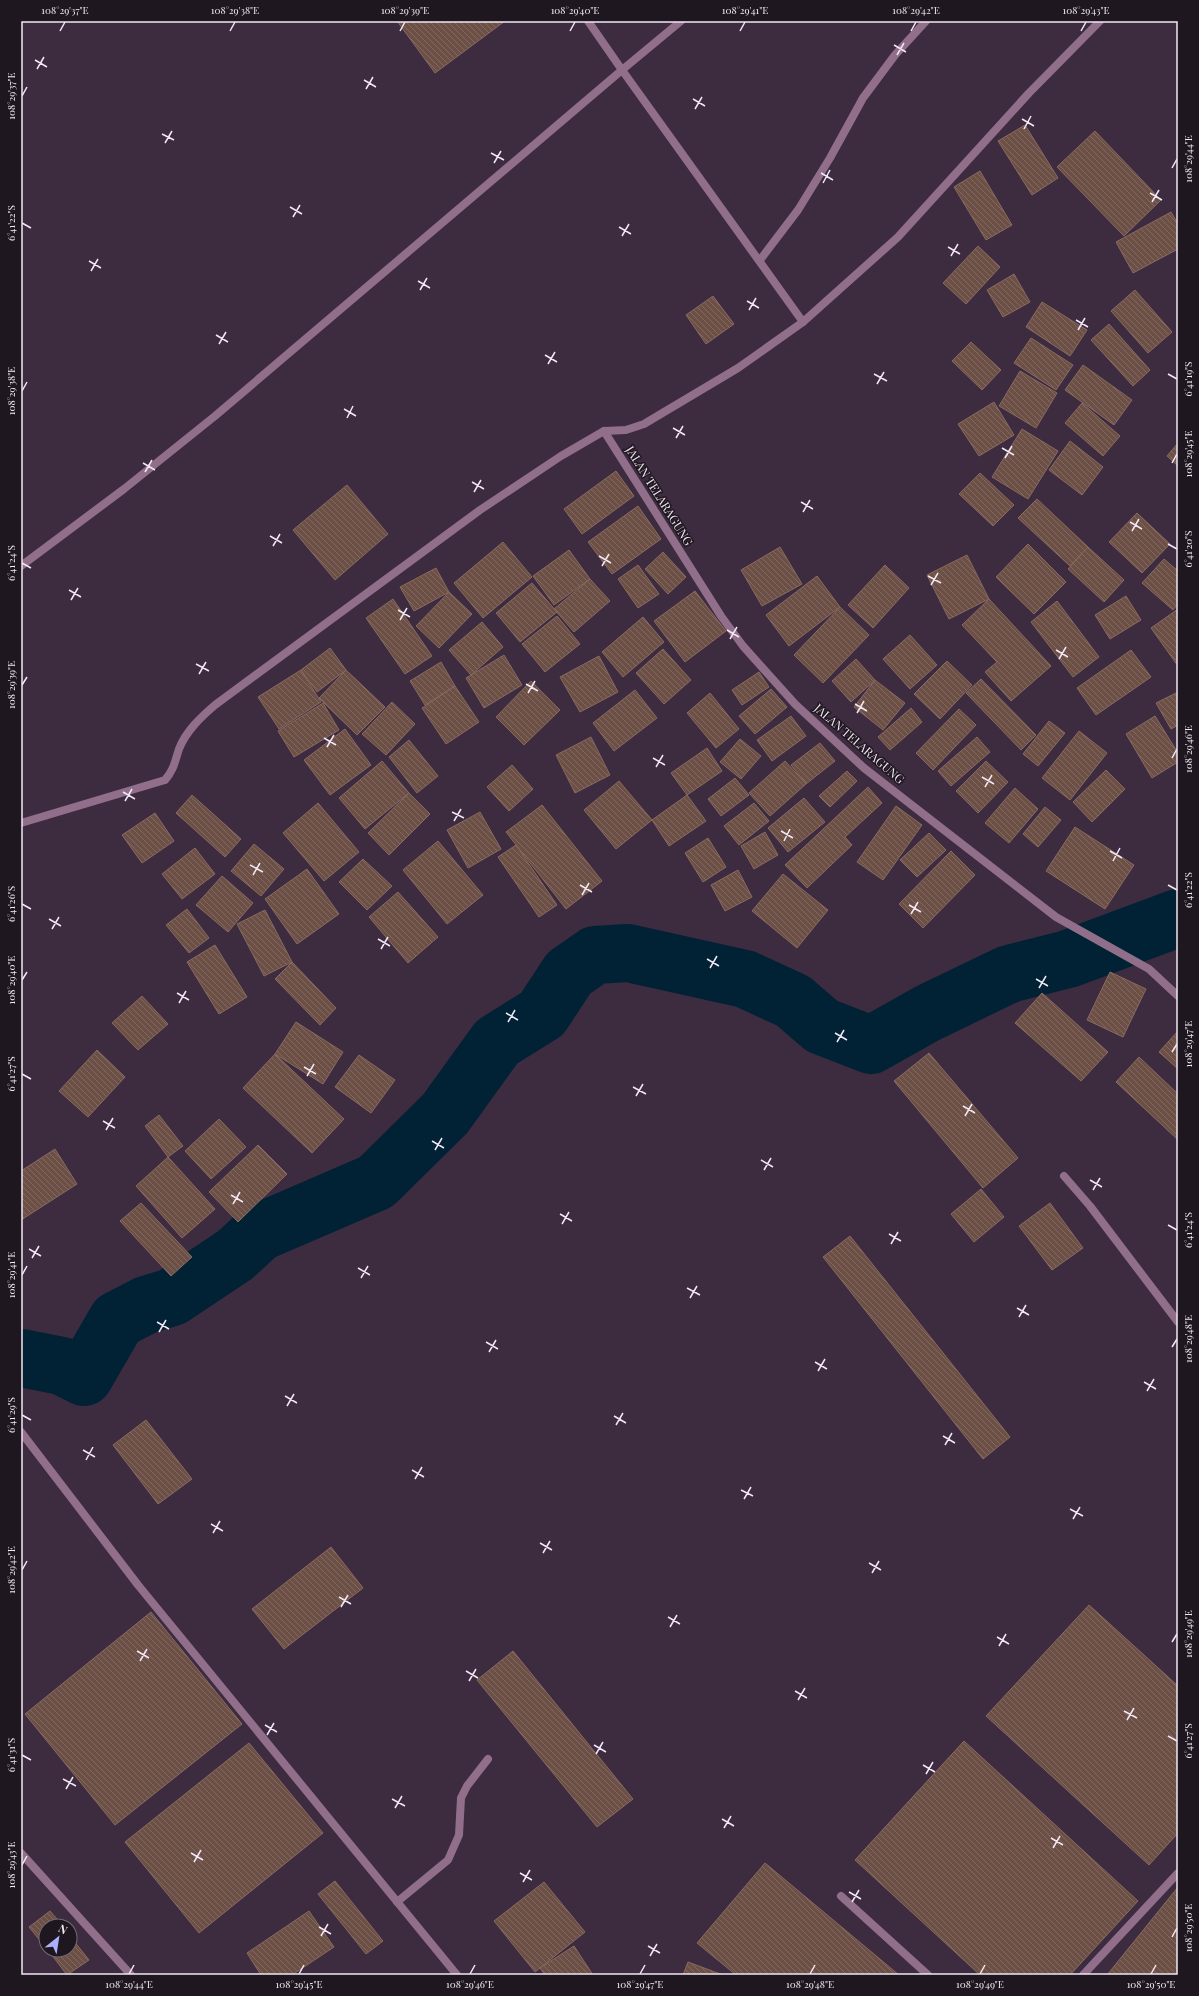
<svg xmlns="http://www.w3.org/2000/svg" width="1199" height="1996" font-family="'Playfair Display',serif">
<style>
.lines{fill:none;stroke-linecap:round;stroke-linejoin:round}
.river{stroke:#002234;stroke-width:58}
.building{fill:url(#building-back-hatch);stroke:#896a60}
.service{stroke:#916f8a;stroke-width:8}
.minor{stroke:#916f8a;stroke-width:8}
.ticks{fill:none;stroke:#f2e7f4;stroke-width:1.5}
.labels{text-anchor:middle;stroke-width:3;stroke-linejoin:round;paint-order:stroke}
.street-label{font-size:12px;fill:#f2e7f4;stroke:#1f1720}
.neatline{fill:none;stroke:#f2e7f4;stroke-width:1.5}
.ticks-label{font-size:10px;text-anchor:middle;fill:#f2e7f4}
</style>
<defs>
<pattern id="building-back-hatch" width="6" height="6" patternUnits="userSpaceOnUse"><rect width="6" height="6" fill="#6c4f45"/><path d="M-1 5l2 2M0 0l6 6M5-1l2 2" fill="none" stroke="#816860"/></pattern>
</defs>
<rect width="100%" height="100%" fill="#3d2b40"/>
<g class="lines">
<polyline class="river" points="21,1358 62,1366 84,1377 117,1320 146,1305 172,1297 235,1255 260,1232 376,1182 445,1114 497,1042 542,1014 569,973 595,955 628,953 745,979 793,1001 822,1026 871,1045 928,1013 1009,974 1068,959 1178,918"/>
</g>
<g class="building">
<polygon points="397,21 505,21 435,73"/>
<polygon points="1025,125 1058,178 1032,195 998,141"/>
<polygon points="1095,131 1161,200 1124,236 1057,167"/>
<polygon points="980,171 1012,225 986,240 954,187"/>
<polygon points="1171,212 1178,224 1178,249 1133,273 1116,242"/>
<polygon points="978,246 1000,267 966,304 943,283"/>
<polygon points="1014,274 1030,302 1003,317 987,290"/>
<polygon points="1135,290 1172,332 1148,353 1111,311"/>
<polygon points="713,296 734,324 706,344 686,315"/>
<polygon points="1042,302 1087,330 1070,356 1026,327"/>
<polygon points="1109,324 1150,370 1133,386 1091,340"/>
<polygon points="1031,338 1073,365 1056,390 1014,363"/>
<polygon points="971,342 1001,370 982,390 952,361"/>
<polygon points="1083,365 1132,400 1114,425 1065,390"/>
<polygon points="1020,371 1057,393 1036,428 999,406"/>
<polygon points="994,402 1014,435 979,456 958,424"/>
<polygon points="1082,403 1120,436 1103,456 1065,423"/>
<polygon points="1022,429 1058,451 1028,499 992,477"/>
<polygon points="1070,441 1103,467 1082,495 1049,470"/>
<polygon points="1178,443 1178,466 1167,456"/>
<polygon points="616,471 634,496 582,534 564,509"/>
<polygon points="980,473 1014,505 993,526 959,494"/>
<polygon points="347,485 388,534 335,580 293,530"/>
<polygon points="1037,499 1088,547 1070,566 1018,518"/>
<polygon points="638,506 661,539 612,574 588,542"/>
<polygon points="1137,513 1170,544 1142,573 1109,542"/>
<polygon points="503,542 532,577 483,618 454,583"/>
<polygon points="1028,544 1066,582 1034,614 996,577"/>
<polygon points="780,547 802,584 762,606 741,570"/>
<polygon points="1088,547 1124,580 1104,602 1068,569"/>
<polygon points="569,550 590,579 554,605 533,576"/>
<polygon points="663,552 686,577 668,594 645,569"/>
<polygon points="967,555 989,599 949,619 927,575"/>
<polygon points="1164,559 1178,571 1178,604 1173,610 1142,583"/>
<polygon points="638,565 659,594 638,608 618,579"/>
<polygon points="885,565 909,588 873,628 848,605"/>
<polygon points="436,568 449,592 414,611 400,587"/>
<polygon points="817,576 840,607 789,646 766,615"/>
<polygon points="590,579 610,601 574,632 554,609"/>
<polygon points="532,583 557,612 520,642 496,613"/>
<polygon points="695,591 726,631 685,662 654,621"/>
<polygon points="449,592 472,614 439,648 416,626"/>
<polygon points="1126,596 1141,620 1110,639 1095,615"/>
<polygon points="393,599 432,656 405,674 366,618"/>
<polygon points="989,599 1051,666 1011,701 985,672 997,662 962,625"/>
<polygon points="1057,601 1099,657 1073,677 1031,622"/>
<polygon points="840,607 869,635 823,683 794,655"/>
<polygon points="1178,609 1178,666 1151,628"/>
<polygon points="557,616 580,644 545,672 522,644"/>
<polygon points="643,617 664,642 623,677 602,652"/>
<polygon points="482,622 503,647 471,675 449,650"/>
<polygon points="910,635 937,665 910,689 883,659"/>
<polygon points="330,648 346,670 317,692 301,670"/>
<polygon points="663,649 691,680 664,704 636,673"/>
<polygon points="1131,650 1151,677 1096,715 1077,688"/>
<polygon points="504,655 522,685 484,708 466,678"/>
<polygon points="599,656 618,692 580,712 560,677"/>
<polygon points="856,659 875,680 851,702 832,681"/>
<polygon points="947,661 972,685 940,719 914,694"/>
<polygon points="441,662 455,686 425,705 410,681"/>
<polygon points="301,670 321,702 279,729 258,697"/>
<polygon points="346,670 385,707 357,735 319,698"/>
<polygon points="759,672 769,687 742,705 732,690"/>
<polygon points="981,679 1036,735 1021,750 966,693"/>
<polygon points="875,680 905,703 883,730 854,707"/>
<polygon points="531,681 560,710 524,745 496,717"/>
<polygon points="455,686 479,722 446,744 422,708"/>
<polygon points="771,689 787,707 755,734 739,716"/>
<polygon points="635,690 657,718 614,751 593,723"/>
<polygon points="1178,692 1178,725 1171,729 1156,703"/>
<polygon points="710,693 739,729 716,748 687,713"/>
<polygon points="392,702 415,724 386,755 362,734"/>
<polygon points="323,703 339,730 294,757 278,731"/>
<polygon points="911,708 922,722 890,750 878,737"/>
<polygon points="959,709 976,725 933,770 916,753"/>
<polygon points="791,716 806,736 772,761 757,740"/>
<polygon points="1155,716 1178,753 1178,762 1152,778 1126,734"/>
<polygon points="1049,721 1065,733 1038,766 1023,754"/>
<polygon points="345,729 371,765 330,795 304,760"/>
<polygon points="1079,731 1107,753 1070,800 1042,778"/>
<polygon points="591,737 610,775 575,793 556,755"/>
<polygon points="977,737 990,752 951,786 938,771"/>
<polygon points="740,739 761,756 741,779 720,762"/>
<polygon points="409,740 438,776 417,793 389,757"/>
<polygon points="820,743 835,761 806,784 791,765"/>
<polygon points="707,748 722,771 687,795 671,773"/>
<polygon points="382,761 409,793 365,829 339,798"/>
<polygon points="785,761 806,784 770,816 749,793"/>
<polygon points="986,761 1008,782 978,813 956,791"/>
<polygon points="512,765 533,789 509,811 487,787"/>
<polygon points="1106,770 1125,789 1092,822 1073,802"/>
<polygon points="847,771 857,781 830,807 819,796"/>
<polygon points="735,778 749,795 721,816 708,799"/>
<polygon points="619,781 652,820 616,849 584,810"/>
<polygon points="868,787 882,803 845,837 852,845 807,888 785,865"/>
<polygon points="1015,788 1038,809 1009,843 985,823"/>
<polygon points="409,793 430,814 389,855 368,833"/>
<polygon points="192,795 241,839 225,857 176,813"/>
<polygon points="687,795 706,821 669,846 652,820"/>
<polygon points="804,798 825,822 788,852 768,828"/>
<polygon points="318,803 359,852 324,881 283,833"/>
<polygon points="754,803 769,821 739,845 724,826"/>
<polygon points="542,805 602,881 566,909 506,832"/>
<polygon points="896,806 922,825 883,880 857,862"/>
<polygon points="1045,807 1061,820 1038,847 1023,834"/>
<polygon points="480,812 501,849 468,868 447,830"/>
<polygon points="155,813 174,841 142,863 122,835"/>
<polygon points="1075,827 1134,865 1105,909 1046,871"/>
<polygon points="765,832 778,855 754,869 741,846"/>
<polygon points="929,833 946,850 917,877 900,860"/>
<polygon points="708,838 726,867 703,882 685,853"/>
<polygon points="438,841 483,895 447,924 403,870"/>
<polygon points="254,844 284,869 261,896 231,871"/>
<polygon points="516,845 557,905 539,917 498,857"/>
<polygon points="195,848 215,874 182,899 162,874"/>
<polygon points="951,851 975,875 923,928 899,904"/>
<polygon points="363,859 392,886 367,910 339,882"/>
<polygon points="307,869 339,914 297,944 265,899"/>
<polygon points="738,870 752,897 725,911 711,885"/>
<polygon points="783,874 828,910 797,948 752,911"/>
<polygon points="222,876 253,903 228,932 196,905"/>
<polygon points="398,892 438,937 408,963 369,917"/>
<polygon points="187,909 209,938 189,953 166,925"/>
<polygon points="265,910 292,962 264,976 237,924"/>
<polygon points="215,945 247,997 219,1014 187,962"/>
<polygon points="292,962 336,1008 320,1025 275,979"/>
<polygon points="1110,972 1146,989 1123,1037 1087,1020"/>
<polygon points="1042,993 1108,1052 1081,1081 1015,1023"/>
<polygon points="142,996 168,1024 138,1050 112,1023"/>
<polygon points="296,1022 343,1052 323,1084 275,1054"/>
<polygon points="1178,1031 1178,1069 1159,1052"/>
<polygon points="97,1050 125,1077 88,1117 59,1091"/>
<polygon points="929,1053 1018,1158 983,1188 894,1081"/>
<polygon points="275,1054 344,1119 312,1153 243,1088"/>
<polygon points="359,1055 395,1080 371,1113 335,1087"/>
<polygon points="1139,1057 1178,1094 1177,1139 1116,1082"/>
<polygon points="159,1115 183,1146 168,1157 145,1126"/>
<polygon points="219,1119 246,1147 211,1179 185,1151"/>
<polygon points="258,1145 287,1174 238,1222 209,1192"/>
<polygon points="55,1149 77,1184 21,1220 21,1171"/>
<polygon points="168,1157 215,1209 182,1238 136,1186"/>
<polygon points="981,1189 1004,1217 974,1242 951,1214"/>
<polygon points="141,1203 192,1257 171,1276 120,1221"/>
<polygon points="1050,1203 1083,1248 1052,1270 1019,1226"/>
<polygon points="850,1236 1010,1437 983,1459 823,1257"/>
<polygon points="146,1420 192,1479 158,1504 113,1445"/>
<polygon points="331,1547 363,1588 284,1649 252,1609"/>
<polygon points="1089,1605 1178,1686 1178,1833 1149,1865 986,1716"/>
<polygon points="151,1612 242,1724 115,1825 25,1714"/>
<polygon points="513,1651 633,1799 597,1827 477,1680"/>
<polygon points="964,1741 1138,1901 1070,1975 980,1975 855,1860"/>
<polygon points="249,1743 323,1833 199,1933 125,1842"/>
<polygon points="765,1863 899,1975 736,1975 697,1943"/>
<polygon points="335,1881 383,1941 366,1954 318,1894"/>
<polygon points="544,1882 585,1932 535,1972 494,1921"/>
<polygon points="1178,1887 1178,1975 1107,1975"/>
<polygon points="50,1911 63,1926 46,1926 46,1948 29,1927"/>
<polygon points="309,1911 334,1947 292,1975 261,1975 247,1953"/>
<polygon points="70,1936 89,1960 67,1975 48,1950 70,1950"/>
<polygon points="574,1946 593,1975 545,1975 540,1968"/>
<polygon points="688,1962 723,1975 683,1975"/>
</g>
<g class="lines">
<g class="service">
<polyline points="841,1896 928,1975"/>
<polyline points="397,1902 448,1860 459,1835 461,1798 467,1786 488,1759"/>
<polyline points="1083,1975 1178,1873"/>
</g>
<g class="minor">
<polyline points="681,21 622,70 803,322"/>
<polyline points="760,260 798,210 830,158 863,98 895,55 926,21"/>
<polyline points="604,431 721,616 743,646 795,704 864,768 1056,917 1149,969 1178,996"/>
<polyline points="21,566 124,489 215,416 622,70 588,21"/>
<path d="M21,823L165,780C174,770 175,761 179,749C186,731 201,717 215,705L480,510L561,456L604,431L626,430L644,424L738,368L803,322L898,237L1029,93L1100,21"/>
<polyline points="1064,1176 1090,1206 1178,1322"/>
<polyline points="21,1432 138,1585 457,1975"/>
<polyline points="21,1853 131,1975"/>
</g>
</g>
<path class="ticks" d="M60,31L65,22M230,31L235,22M400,31L405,22M570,31L575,22M740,31L745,22M911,31L916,22M1081,31L1086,22M894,45L906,52M897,55L904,43M35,60L47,67M37,69L44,57M364,80L376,87M366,89L373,77M22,96L27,87M693,99L705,106M695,109L702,97M1022,119L1034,126M1024,129L1031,116M162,134L174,140M165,143L172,131M491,153L504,160M494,163L501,151M1172,168L1177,159M821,173L833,180M823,183L830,170M1150,193L1162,200M1152,202L1159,190M290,207L302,214M293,217L300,205M22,223L31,228M619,227L631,234M622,236L629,224M948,247L960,254M951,256L958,244M89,261L101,268M91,271L98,259M418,281L430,288M420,290L427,278M747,301L759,308M749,310L756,298M1076,320L1088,327M1078,330L1085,318M216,335L228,342M219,344L226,332M545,355L557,362M548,364L555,352M874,374L887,381M1168,374L1177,379M877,384L884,372M22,391L27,382M344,409L356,416M347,418L353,406M673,428L685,435M676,438L683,426M1002,448L1014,455M1005,458L1012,446M143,463L155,470M1172,463L1177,454M145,472L152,460M472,482L484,489M474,492L481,480M801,502L813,509M803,512L810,500M1130,522L1142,529M1132,531L1139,519M270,536L282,543M1168,544L1177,549M273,546L280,534M599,556L611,563M22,563L31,568M602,566L609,554M928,576L941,583M931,585L938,573M69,590L81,597M71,600L78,588M398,610L410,617M400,620L407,608M727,630L739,637M730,639L737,627M1056,650L1068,657M1059,659L1066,647M196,664L209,671M199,674L206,662M526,684L538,691M22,685L27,677M528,693L535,681M855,704L867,711M857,713L864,701M324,738L336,745M327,747L334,735M653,758L665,765M1172,758L1177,749M656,767L663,755M982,777L994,784M985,787L992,775M123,792L135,799M125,801L132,789M452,812L464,818M454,821L461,809M781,831L793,838M784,841L790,829M1110,851L1122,858M1113,861L1120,848M250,865L263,872M253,875L260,863M580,885L592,892M1168,885L1177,890M582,895L589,883M22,904L31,909M909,905L921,912M911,914L918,902M49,919L61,926M52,929L59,917M378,939L390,946M381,949L388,937M707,959L719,966M710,968L717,956M1036,979L1048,986M22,980L27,972M1039,988L1046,976M177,993L189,1000M179,1003L186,991M506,1013L518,1020M508,1022L515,1010M835,1033L847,1040M837,1042L844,1030M1172,1052L1177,1044M304,1067L316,1074M22,1074L31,1079M307,1076L314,1064M633,1087L646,1094M636,1096L643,1084M963,1106L975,1113M965,1116L972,1104M103,1121L115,1128M106,1130L113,1118M432,1141L444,1148M435,1150L442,1138M761,1160L773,1167M764,1170L771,1158M1090,1180L1102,1187M1093,1190L1100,1178M231,1195L243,1202M233,1204L240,1192M560,1214L572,1221M562,1224L569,1212M1168,1225L1177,1230M889,1234L901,1241M891,1244L898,1232M29,1249L41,1256M32,1258L39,1246M358,1268L370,1275M22,1275L27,1266M361,1278L368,1266M687,1288L700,1295M690,1298L697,1286M1017,1308L1029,1315M1019,1317L1026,1305M157,1322L169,1329M159,1332L166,1320M486,1342L498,1349M1172,1347L1177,1339M489,1352L496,1340M815,1362L827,1369M818,1371L825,1359M1144,1382L1156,1389M1147,1391L1154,1379M285,1396L297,1403M287,1406L294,1394M22,1415L31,1420M614,1416L626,1423M616,1425L623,1413M943,1436L955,1443M945,1445L952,1433M83,1450L95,1457M86,1460L93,1447M412,1470L424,1477M415,1479L422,1467M741,1490L753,1496M744,1499L751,1487M1070,1509L1083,1516M1073,1519L1080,1507M211,1524L223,1531M213,1533L220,1521M540,1543L552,1550M543,1553L550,1541M869,1563L881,1570M22,1570L27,1561M872,1573L879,1561M339,1597L351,1604M341,1607L348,1595M668,1617L680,1624M670,1627L677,1615M997,1637L1009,1644M1172,1642L1177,1634M999,1646L1006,1634M137,1651L149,1658M140,1661L147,1649M466,1671L478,1678M469,1681L476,1669M795,1691L807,1698M798,1700L805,1688M1124,1711L1137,1718M1127,1720L1134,1708M265,1725L277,1732M267,1735L274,1723M1168,1736L1177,1741M594,1745L606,1752M596,1754L603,1742M22,1755L31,1760M923,1765L935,1772M926,1774L933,1762M63,1779L76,1786M66,1789L73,1777M392,1799L405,1806M395,1808L402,1796M722,1819L734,1826M724,1828L731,1816M1051,1838L1063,1845M1053,1848L1060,1836M191,1853L203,1860M194,1862L201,1850M22,1865L27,1856M520,1873L532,1880M523,1882L530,1870M849,1892L861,1899M852,1902L859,1890M319,1927L331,1934M321,1936L328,1924M1172,1937L1177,1928M648,1946L660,1953M650,1956L657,1944M129,1974L134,1965M299,1974L304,1965M470,1974L475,1965M640,1974L645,1965M810,1974L815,1965M980,1974L985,1965M1151,1974L1156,1965"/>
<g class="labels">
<g class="street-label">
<text transform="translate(659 496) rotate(58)" y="4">JALAN TELARAGUNG</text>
<text transform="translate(859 744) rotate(41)" y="4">JALAN TELARAGUNG</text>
</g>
</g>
<rect width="1199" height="1996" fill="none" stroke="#1f1720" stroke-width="44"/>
<g transform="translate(58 1938) rotate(30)"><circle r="19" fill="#1f1720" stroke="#736a75"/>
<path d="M0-3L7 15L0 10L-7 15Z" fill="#aab0fb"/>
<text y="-6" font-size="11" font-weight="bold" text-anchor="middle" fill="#f2e7f4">N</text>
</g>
<rect x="22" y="22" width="1155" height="1952" class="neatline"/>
<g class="ticks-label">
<text x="65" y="14">108°29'37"E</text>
<text x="235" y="14">108°29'38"E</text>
<text x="405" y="14">108°29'39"E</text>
<text x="575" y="14">108°29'40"E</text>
<text x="745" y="14">108°29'41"E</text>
<text x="916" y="14">108°29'42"E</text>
<text x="1086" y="14">108°29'43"E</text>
<text transform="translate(11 96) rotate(-90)" y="4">108°29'37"E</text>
<text transform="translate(1188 159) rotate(-90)" y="4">108°29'44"E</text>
<text transform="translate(11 223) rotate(-90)" y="4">6°41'22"S</text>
<text transform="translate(1188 379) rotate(-90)" y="4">6°41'19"S</text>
<text transform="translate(11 391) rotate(-90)" y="4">108°29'38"E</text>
<text transform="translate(1188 454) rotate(-90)" y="4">108°29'45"E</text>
<text transform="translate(1188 549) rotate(-90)" y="4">6°41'20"S</text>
<text transform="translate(11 563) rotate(-90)" y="4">6°41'24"S</text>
<text transform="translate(11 685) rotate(-90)" y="4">108°29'39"E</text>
<text transform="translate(1188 749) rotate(-90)" y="4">108°29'46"E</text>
<text transform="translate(1188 890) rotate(-90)" y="4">6°41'22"S</text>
<text transform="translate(11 904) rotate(-90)" y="4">6°41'26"S</text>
<text transform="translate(11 980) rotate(-90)" y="4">108°29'40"E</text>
<text transform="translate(1188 1044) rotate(-90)" y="4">108°29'47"E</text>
<text transform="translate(11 1074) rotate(-90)" y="4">6°41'27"S</text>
<text transform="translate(1188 1230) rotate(-90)" y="4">6°41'24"S</text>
<text transform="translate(11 1275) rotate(-90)" y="4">108°29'41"E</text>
<text transform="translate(1188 1339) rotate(-90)" y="4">108°29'48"E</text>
<text transform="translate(11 1415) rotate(-90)" y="4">6°41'29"S</text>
<text transform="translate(11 1570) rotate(-90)" y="4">108°29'42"E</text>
<text transform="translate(1188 1634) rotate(-90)" y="4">108°29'49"E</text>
<text transform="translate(1188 1741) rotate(-90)" y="4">6°41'27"S</text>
<text transform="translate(11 1755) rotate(-90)" y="4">6°41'31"S</text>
<text transform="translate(11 1865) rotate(-90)" y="4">108°29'43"E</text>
<text transform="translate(1188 1928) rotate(-90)" y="4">108°29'50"E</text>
<text x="129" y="1988">108°29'44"E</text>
<text x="299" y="1988">108°29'45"E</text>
<text x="470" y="1988">108°29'46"E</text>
<text x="640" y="1988">108°29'47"E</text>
<text x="810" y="1988">108°29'48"E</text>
<text x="980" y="1988">108°29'49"E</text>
<text x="1151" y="1988">108°29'50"E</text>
</g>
</svg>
